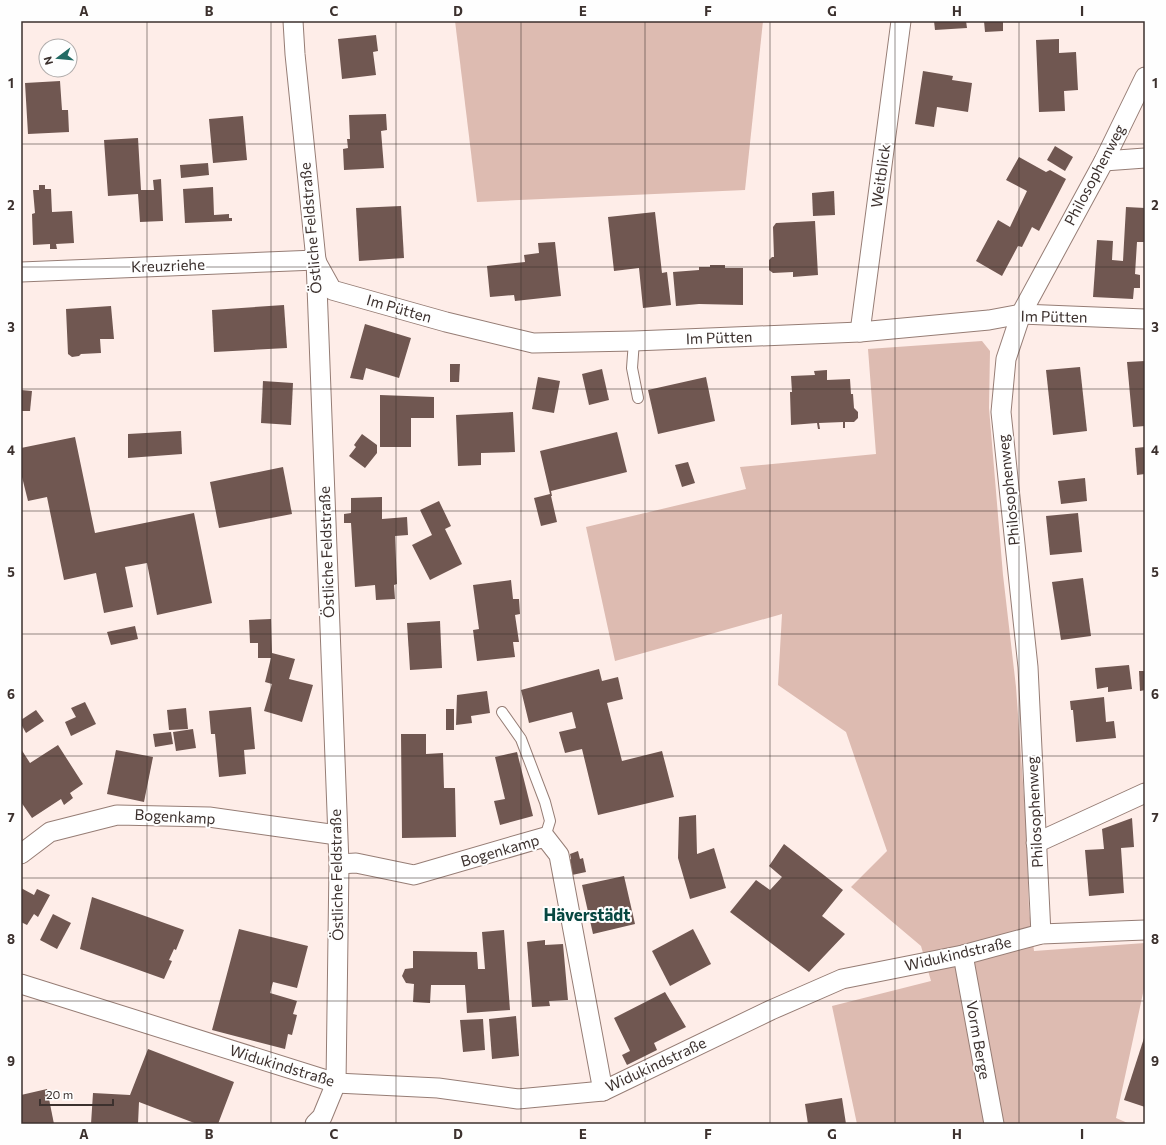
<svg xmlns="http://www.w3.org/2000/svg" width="1166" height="1145" font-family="Commissioner,sans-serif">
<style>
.green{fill:#ddbbb1}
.building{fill:#705751}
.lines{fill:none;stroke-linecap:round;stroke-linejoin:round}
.service-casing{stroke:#967d75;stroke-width:12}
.minor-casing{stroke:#967d75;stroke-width:21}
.service{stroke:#fff;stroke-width:10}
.minor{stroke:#fff;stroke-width:19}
.grid{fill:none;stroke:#3c312e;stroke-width:1;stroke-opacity:0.55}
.labels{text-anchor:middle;stroke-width:4;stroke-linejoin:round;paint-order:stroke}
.street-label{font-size:15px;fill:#3c312e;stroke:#fefefe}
.quarter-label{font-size:17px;font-weight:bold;fill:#074741;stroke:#fefefe}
.neatline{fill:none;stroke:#3c312e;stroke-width:1.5}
.grid-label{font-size:13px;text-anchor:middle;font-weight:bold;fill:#3c312e}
</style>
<rect width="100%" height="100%" fill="#feede8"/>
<g class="green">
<polygon points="455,21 763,21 745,190 477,202"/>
<polygon points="982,341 990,351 989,408 1003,575 1016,687 1026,824 1029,910 1034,951 1145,943 1145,984 1116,1118 1130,1124 857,1124 832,1006 931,981 921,946 851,887 887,851 846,732 778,685 782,614 615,661 586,527 746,489 740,467 876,454 868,349"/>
</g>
<g class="building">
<polygon points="934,21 966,21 967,28 935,30"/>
<polygon points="984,21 1003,21 1003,31 985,32"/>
<polygon points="376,35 378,51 373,52 376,75 342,79 338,39"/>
<polygon points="1059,39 1059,53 1076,52 1078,90 1064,91 1065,111 1039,112 1036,40"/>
<polygon points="923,71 953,76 952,80 972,83 968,112 937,107 934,127 915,124"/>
<polygon points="60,81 62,110 68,110 69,132 28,134 25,83"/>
<polygon points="386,114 387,130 381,131 384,168 344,170 343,149 348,148 347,139 350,139 349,115"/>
<polygon points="243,116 247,160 213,163 209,119"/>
<polygon points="138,138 141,190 154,190 153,180 161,179 163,221 140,222 138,194 108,196 104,140"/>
<polygon points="1055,146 1073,157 1065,171 1047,160"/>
<polygon points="1019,157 1046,172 1050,170 1066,179 1039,231 1032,227 1022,247 1018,246 1002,276 976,261 998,220 1010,227 1027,191 1006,180"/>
<polygon points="208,163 209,175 181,178 180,165"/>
<polygon points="39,185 45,185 45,189 51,189 52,212 72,211 74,243 56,244 57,249 50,249 50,244 33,245 32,214 35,213 33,190 39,190"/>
<polygon points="213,187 214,215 229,214 229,218 232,218 232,221 185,223 183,189"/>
<polygon points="834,191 835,215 813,216 812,193"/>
<polygon points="401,206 404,258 359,261 356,208"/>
<polygon points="1126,207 1145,208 1145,242 1137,242 1135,274 1140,275 1140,288 1134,288 1133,299 1093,297 1097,240 1113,241 1112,260 1123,261"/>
<polygon points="655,212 662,273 667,272 671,305 643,308 639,268 614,271 608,217"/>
<polygon points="815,221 818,275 793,277 793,272 773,273 769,270 769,260 772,257 774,257 773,227 776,223"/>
<polygon points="555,242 561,296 515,301 514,295 490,297 487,266 525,262 524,255 539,253 538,243"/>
<polygon points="710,265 725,265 725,268 743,268 743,305 699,304 676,306 673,272 699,270 699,267 710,267"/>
<polygon points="284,305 287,348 214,352 212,310"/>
<polygon points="111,306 114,339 100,339 101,353 81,354 79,356 72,357 68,354 66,309"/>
<polygon points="365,324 411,338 399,378 366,368 363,380 350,378"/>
<polygon points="1145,361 1145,426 1133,427 1127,362"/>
<polygon points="450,364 460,364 459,382 450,382"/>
<polygon points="1080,367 1087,431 1053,435 1046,370"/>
<polygon points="602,369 609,400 589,405 582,374"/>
<polygon points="827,370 827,380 850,379 851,394 853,394 854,408 858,412 858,418 854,422 845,422 845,428 843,428 843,422 819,423 820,429 818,429 817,423 791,425 790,392 792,392 791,376 815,375 814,371"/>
<polygon points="538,377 560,381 554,413 532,409"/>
<polygon points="706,377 715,421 658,434 648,390"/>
<polygon points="263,381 293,383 291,425 261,423"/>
<polygon points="21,390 32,391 30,411 21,411"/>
<polygon points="380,395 434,397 434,418 411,418 411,447 380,447"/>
<polygon points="513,412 515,452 481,453 481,465 458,466 456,415"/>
<polygon points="181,431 182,454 128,458 128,434"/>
<polygon points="617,432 627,472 551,491 552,496 551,496 557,522 541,526 534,498 550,494 540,451"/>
<polygon points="362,434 377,445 377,453 365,468 349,456 356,447 354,445"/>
<polygon points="75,437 95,533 194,513 212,603 157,615 147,563 125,567 133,607 104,613 96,573 64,580 47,497 28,501 21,473 21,448"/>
<polygon points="1145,447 1145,474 1137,475 1135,448"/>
<polygon points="688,462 695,483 682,487 675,465"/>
<polygon points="283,467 292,514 219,528 210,482"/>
<polygon points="1085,478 1087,501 1061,504 1058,481"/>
<polygon points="382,497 382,519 407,517 408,535 395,536 397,584 394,585 395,599 376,600 375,585 355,587 351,523 344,523 344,514 351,513 351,498"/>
<polygon points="439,501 451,526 445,529 462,564 430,580 412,545 432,535 420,510"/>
<polygon points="1078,513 1082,552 1050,555 1046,516"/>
<polygon points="1083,578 1091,636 1061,640 1052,582"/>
<polygon points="511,580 513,599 519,599 520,614 515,615 519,642 513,642 515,657 477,661 473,630 479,629 473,585"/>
<polygon points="271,619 272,653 295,659 289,679 313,685 302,722 264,711 272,684 265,682 271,658 258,658 258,643 250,643 249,620"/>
<polygon points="440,621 442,668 410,670 407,623"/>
<polygon points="135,626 138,639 111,645 107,632"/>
<polygon points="1129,665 1132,689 1108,692 1108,687 1097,689 1095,668"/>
<polygon points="599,669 602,681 618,677 623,699 607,703 622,761 662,751 674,797 598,815 582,749 565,753 559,732 576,728 572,712 529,723 521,690"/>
<polygon points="1139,671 1145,671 1145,690 1140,691"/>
<polygon points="487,691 490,713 471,716 472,723 456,725 457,695"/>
<polygon points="1104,697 1106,722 1114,721 1116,738 1076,742 1073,710 1071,710 1070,701"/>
<polygon points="85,702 96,724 71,736 65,722 76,717 71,708"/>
<polygon points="251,707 255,749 244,750 246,774 219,777 215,734 211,734 209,711"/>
<polygon points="186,708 188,729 169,730 167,710"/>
<rect x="446" y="709" width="8" height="21"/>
<polygon points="36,710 44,721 26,733 21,724 21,720"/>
<polygon points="193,729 196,748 176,751 173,732"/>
<polygon points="171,732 173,744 155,747 153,734"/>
<polygon points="401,734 426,734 426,754 443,753 444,788 455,788 456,837 402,838"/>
<polygon points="58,745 83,784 70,793 73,798 64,805 61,799 32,818 21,802 21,749 30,763"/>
<polygon points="116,750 153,757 144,802 107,794"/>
<polygon points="517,752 533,816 500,825 494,801 505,799 495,757"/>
<polygon points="696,815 697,854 714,848 726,888 690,899 678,858 679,817"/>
<polygon points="1132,818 1134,847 1121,848 1124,893 1089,896 1085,850 1104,849 1102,829"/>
<polygon points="784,844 843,890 822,916 845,934 809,972 730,912 756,880 770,890 782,877 769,866"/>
<polygon points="578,851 580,859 583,858 586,872 572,875 569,860 571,859 570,854"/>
<polygon points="624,876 635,924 593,934 582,885"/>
<polygon points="21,888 34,895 37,889 50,895 38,917 34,914 27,925 21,922"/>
<polygon points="92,897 184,930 176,950 174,949 169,960 172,961 164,979 80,949"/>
<polygon points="53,914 71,923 57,949 40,940"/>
<polygon points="239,929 308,946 297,988 273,982 270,993 297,1001 293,1014 297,1015 292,1035 288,1034 285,1049 212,1030"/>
<polygon points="693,929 711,964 670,986 652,951"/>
<polygon points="504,930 510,1010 467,1013 465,985 431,985 430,1003 413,1002 414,984 406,983 402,976 405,969 413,968 413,951 477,952 478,969 485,969 482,932"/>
<polygon points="545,940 545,945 563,944 568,1000 549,1001 550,1006 532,1007 527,942"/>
<polygon points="665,992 686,1027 654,1043 657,1050 627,1065 622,1055 630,1051 614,1018"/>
<polygon points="516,1016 519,1056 492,1059 489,1019"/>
<polygon points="483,1019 485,1050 463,1052 460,1020"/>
<polygon points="1145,1035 1145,1107 1124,1100"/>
<polygon points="148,1049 234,1082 218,1124 197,1124 139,1102 138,1124 91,1124 93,1093 130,1095"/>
<polygon points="47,1089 54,1124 21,1124 21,1095"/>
<polygon points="842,1098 846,1124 808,1124 805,1104"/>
</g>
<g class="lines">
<defs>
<g id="service">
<polyline points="634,341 632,368 638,398"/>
<polyline points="502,712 521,739 545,802 550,821 545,837"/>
</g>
<g id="minor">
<polyline points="293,21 295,54 316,260 339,864 336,1083 322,1117 315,1124"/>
<polyline points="1104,161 1145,158"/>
<polyline points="317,263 332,290 446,322 533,343 634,341 860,332 989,320 1021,314 1145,319"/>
<polyline points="21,272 316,260"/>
<polyline points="860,332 901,21"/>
<polyline points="1036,843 1145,793"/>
<polyline points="21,854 50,832 117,815 209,817 337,835"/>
<polyline points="339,864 356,863 414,875 545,837 559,855 603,1091"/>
<polyline points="1041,934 1028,667 1001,412 1006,359 1021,314 1104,161 1145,77"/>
<polyline points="963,955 994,1124"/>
<polyline points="21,984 336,1083 438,1088 518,1099 603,1091 771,1010 842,979 963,955 1041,934 1145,930"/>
</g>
</defs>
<use href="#service" class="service-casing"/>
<use href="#minor" class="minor-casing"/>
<use href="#service" class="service"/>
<use href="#minor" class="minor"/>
</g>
<path class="grid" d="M147,21V1124M271,21V1124M396,21V1124M521,21V1124M645,21V1124M770,21V1124M895,21V1124M1019,21V1124M21,144H1145M21,267H1145M21,389H1145M21,511H1145M21,634H1145M21,756H1145M21,878H1145M21,1001H1145"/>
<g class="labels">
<g class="street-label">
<text transform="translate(1095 175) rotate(-62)" y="5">Philosophenweg</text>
<text transform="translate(881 176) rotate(-82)" y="5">Weitblick</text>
<text transform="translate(311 228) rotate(-95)" y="5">Östliche Feldstraße</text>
<text transform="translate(168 266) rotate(-2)" y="5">Kreuzriehe</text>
<text transform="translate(399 309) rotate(16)" y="5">Im Pütten</text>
<text transform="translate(1054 317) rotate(1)" y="5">Im Pütten</text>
<text transform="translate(719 338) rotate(-2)" y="5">Im Pütten</text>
<text transform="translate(1009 490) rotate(-96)" y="5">Philosophenweg</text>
<text transform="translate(327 552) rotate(-92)" y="5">Östliche Feldstraße</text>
<text transform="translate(1035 812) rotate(-93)" y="5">Philosophenweg</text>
<text transform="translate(175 817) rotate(3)" y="5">Bogenkamp</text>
<text transform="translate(500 851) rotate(-16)" y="5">Bogenkamp</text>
<text transform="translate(337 875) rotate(-91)" y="5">Östliche Feldstraße</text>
<text transform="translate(958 954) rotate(-13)" y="5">Widukindstraße</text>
<text transform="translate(978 1040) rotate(80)" y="5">Vorm Berge</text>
<text transform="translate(656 1065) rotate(-25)" y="5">Widukindstraße</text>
<text transform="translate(282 1066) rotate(17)" y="5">Widukindstraße</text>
</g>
<g class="quarter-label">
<text x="587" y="921">Häverstädt</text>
</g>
</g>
<rect width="1166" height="1145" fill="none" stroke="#fefefe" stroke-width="44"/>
<g transform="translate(58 58) rotate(254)"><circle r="19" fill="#fefefe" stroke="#b0acab"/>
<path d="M0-3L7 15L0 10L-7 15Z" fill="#226b64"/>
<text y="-6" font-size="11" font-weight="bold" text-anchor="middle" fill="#3c312e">N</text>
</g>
<path d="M40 1099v6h73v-6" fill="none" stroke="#3c312e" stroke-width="2"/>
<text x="46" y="1099" font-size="12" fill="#3c312e" stroke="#fefefe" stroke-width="3" paint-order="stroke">20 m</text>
<rect x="22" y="22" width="1122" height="1101" class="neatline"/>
<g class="grid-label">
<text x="84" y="16">A</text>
<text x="209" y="16">B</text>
<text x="334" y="16">C</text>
<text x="458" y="16">D</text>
<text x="583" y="16">E</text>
<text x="708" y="16">F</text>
<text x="832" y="16">G</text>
<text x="957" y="16">H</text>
<text x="1082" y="16">I</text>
<text x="11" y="88">1</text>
<text x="1155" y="88">1</text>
<text x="11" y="210">2</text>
<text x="1155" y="210">2</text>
<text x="11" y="332">3</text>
<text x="1155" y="332">3</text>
<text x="11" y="455">4</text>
<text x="1155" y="455">4</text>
<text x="11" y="577">5</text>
<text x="1155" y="577">5</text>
<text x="11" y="699">6</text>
<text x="1155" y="699">6</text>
<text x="11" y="822">7</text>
<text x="1155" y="822">7</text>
<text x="11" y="944">8</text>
<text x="1155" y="944">8</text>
<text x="11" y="1066">9</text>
<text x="1155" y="1066">9</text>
<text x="84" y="1139">A</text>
<text x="209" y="1139">B</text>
<text x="334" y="1139">C</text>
<text x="458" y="1139">D</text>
<text x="583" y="1139">E</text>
<text x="708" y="1139">F</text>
<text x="832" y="1139">G</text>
<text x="957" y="1139">H</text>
<text x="1082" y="1139">I</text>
</g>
</svg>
